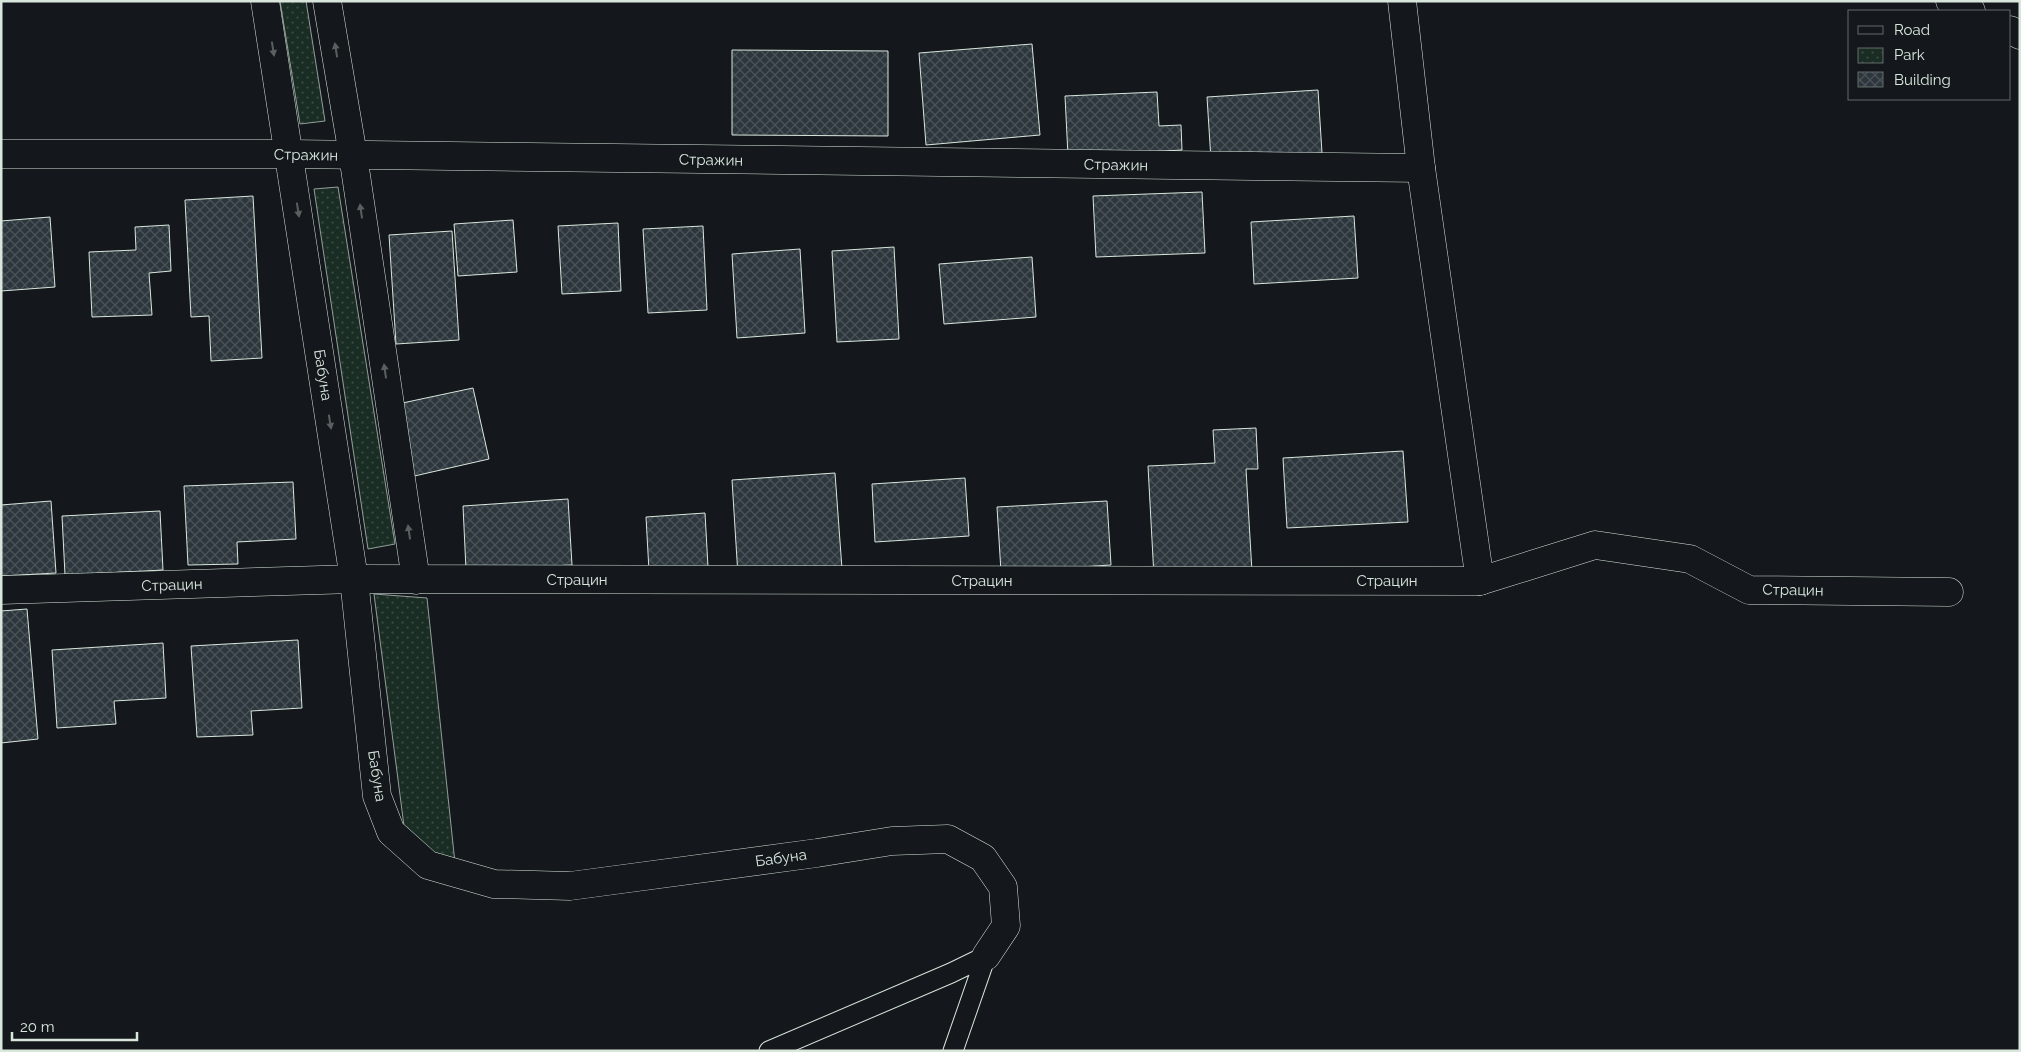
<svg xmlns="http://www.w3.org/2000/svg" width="2021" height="1052" font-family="Raleway,sans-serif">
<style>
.park{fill:url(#park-dots);stroke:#939e99}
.building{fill:url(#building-cross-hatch);stroke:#d8e6dc}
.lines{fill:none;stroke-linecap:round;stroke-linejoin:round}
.lane-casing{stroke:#d8e6dc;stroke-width:21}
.street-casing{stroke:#d8e6dc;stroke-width:29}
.lane{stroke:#14181c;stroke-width:19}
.street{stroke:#14181c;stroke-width:28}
.oneway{fill:#59605f}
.labels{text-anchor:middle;stroke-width:4;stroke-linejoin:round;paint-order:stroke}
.street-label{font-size:15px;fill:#d8e6dc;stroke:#14181c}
</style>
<defs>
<pattern id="park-dots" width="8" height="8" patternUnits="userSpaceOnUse" patternTransform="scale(1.25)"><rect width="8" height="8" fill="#1a2d24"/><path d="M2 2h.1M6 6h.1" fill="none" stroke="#3b4b43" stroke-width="1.8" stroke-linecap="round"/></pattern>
<pattern id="building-cross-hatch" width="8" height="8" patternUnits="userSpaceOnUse" patternTransform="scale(1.25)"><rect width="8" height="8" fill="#2c363c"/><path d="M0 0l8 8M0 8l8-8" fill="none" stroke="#4a5358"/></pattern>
</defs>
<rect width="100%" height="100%" fill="#14181c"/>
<g class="park">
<polygon points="280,1 306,1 325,121 300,124"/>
<polygon points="338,187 395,544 368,549 314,189"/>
<polygon points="374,594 427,598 455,863 434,854 404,826"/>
</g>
<g class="building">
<polygon points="1032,44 1040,135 926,145 919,53"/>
<polygon points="732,50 888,51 888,136 732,135"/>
<polygon points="1318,90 1322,153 1211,160 1207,97"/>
<polygon points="1157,92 1159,126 1181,125 1182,150 1068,156 1065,96"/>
<polygon points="1202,192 1205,253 1096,257 1093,196"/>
<polygon points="253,196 262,358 211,361 209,316 191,317 185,200"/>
<polygon points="1354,216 1358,278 1254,284 1251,222"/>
<polygon points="50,217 55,287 1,291 1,221"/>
<polygon points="513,220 517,272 458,276 454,224"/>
<polygon points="618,223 621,291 562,294 558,226"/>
<polygon points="169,225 171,271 149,273 152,315 92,317 89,252 136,250 135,227"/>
<polygon points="703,226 707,310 648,313 643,229"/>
<polygon points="452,231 459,340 396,344 389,235"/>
<polygon points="894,247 899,339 837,342 832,251"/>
<polygon points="800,249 805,333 737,338 732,254"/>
<polygon points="1032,257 1036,317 944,324 939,264"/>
<polygon points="473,388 489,459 410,477 393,405"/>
<polygon points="1256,428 1258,469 1246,469 1252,572 1154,577 1148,466 1215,463 1213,430"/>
<polygon points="1403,451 1408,522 1287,528 1283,458"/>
<polygon points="835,473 842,569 738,576 732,480"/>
<polygon points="965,478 969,536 875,542 872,484"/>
<polygon points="293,482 296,539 237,542 238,564 188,565 184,486"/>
<polygon points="568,499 572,565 466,570 463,506"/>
<polygon points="51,501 56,573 1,576 1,505"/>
<polygon points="1107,501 1111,565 1001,572 997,507"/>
<polygon points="160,511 163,570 65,575 62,516"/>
<polygon points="705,513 708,567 649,571 646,517"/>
<polygon points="27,609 38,739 1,743 1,611"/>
<polygon points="298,640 302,708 251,711 253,735 197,737 191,646"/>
<polygon points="163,643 166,698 114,701 116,724 57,728 52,650"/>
</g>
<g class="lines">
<defs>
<polyline id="lane" points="769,1051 951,973 986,956 953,1051"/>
<g id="street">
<polyline points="265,1 354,579 377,796 391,832 428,865 494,884 570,886 817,853 892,841 948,839 983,858 1003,887 1006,926 986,956"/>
<polyline points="327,1 353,155 416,580"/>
<polyline points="1402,1 1421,168 1480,581"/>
<polyline points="1950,1 1971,11"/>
<polyline points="2010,30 2020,35"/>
<polyline points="1,154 290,154 1421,168"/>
<polyline points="1,590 354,579 1480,581 1595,545 1690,559 1749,590 1949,592"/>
</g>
</defs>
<use href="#lane" class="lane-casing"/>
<use href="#street" class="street-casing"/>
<use href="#lane" class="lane"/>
<use href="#street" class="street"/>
</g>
<defs><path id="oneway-solid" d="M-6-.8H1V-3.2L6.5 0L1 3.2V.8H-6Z" transform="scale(1.25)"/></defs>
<g class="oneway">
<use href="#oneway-solid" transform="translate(273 49) rotate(81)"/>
<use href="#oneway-solid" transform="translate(336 50) rotate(-99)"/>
<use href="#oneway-solid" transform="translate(298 210) rotate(81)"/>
<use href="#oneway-solid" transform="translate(361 211) rotate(-98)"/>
<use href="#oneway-solid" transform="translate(385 371) rotate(-98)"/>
<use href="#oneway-solid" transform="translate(330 422) rotate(81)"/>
<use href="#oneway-solid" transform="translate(409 532) rotate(-98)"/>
</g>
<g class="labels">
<g class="street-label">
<text transform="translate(306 155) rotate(1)" y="5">Стражин</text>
<text transform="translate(711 160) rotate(1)" y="5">Стражин</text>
<text transform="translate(1116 165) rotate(1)" y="5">Стражин</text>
<text transform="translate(323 375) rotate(81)" y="5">Бабуна</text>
<text x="577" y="585">Страцин</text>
<text x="982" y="586">Страцин</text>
<text x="1387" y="586">Страцин</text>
<text transform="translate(172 585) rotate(-2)" y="5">Страцин</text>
<text transform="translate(1793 590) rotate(1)" y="5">Страцин</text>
<text transform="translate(377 776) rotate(81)" y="5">Бабуна</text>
<text transform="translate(781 858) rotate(-8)" y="5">Бабуна</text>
</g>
</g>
<rect width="2021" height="1052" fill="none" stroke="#d8e6dc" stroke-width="5"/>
<rect x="1848" y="10" width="162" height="90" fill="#14181c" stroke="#626a69"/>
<rect x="1858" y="26" width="25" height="8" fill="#14181c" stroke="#626a69"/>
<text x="1894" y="35" font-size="15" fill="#d8e6dc">Road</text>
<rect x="1858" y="48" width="25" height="15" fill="url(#park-dots)" stroke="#626a69"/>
<text x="1894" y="60" font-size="15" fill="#d8e6dc">Park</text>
<rect x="1858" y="72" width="25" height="15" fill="url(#building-cross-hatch)" stroke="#626a69"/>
<text x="1894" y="85" font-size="15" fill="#d8e6dc">Building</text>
<path d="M12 1032v8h125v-8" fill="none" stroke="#d8e6dc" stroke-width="2.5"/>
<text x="20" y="1032" font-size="15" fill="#d8e6dc" stroke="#14181c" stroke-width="4" paint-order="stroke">20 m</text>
</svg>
